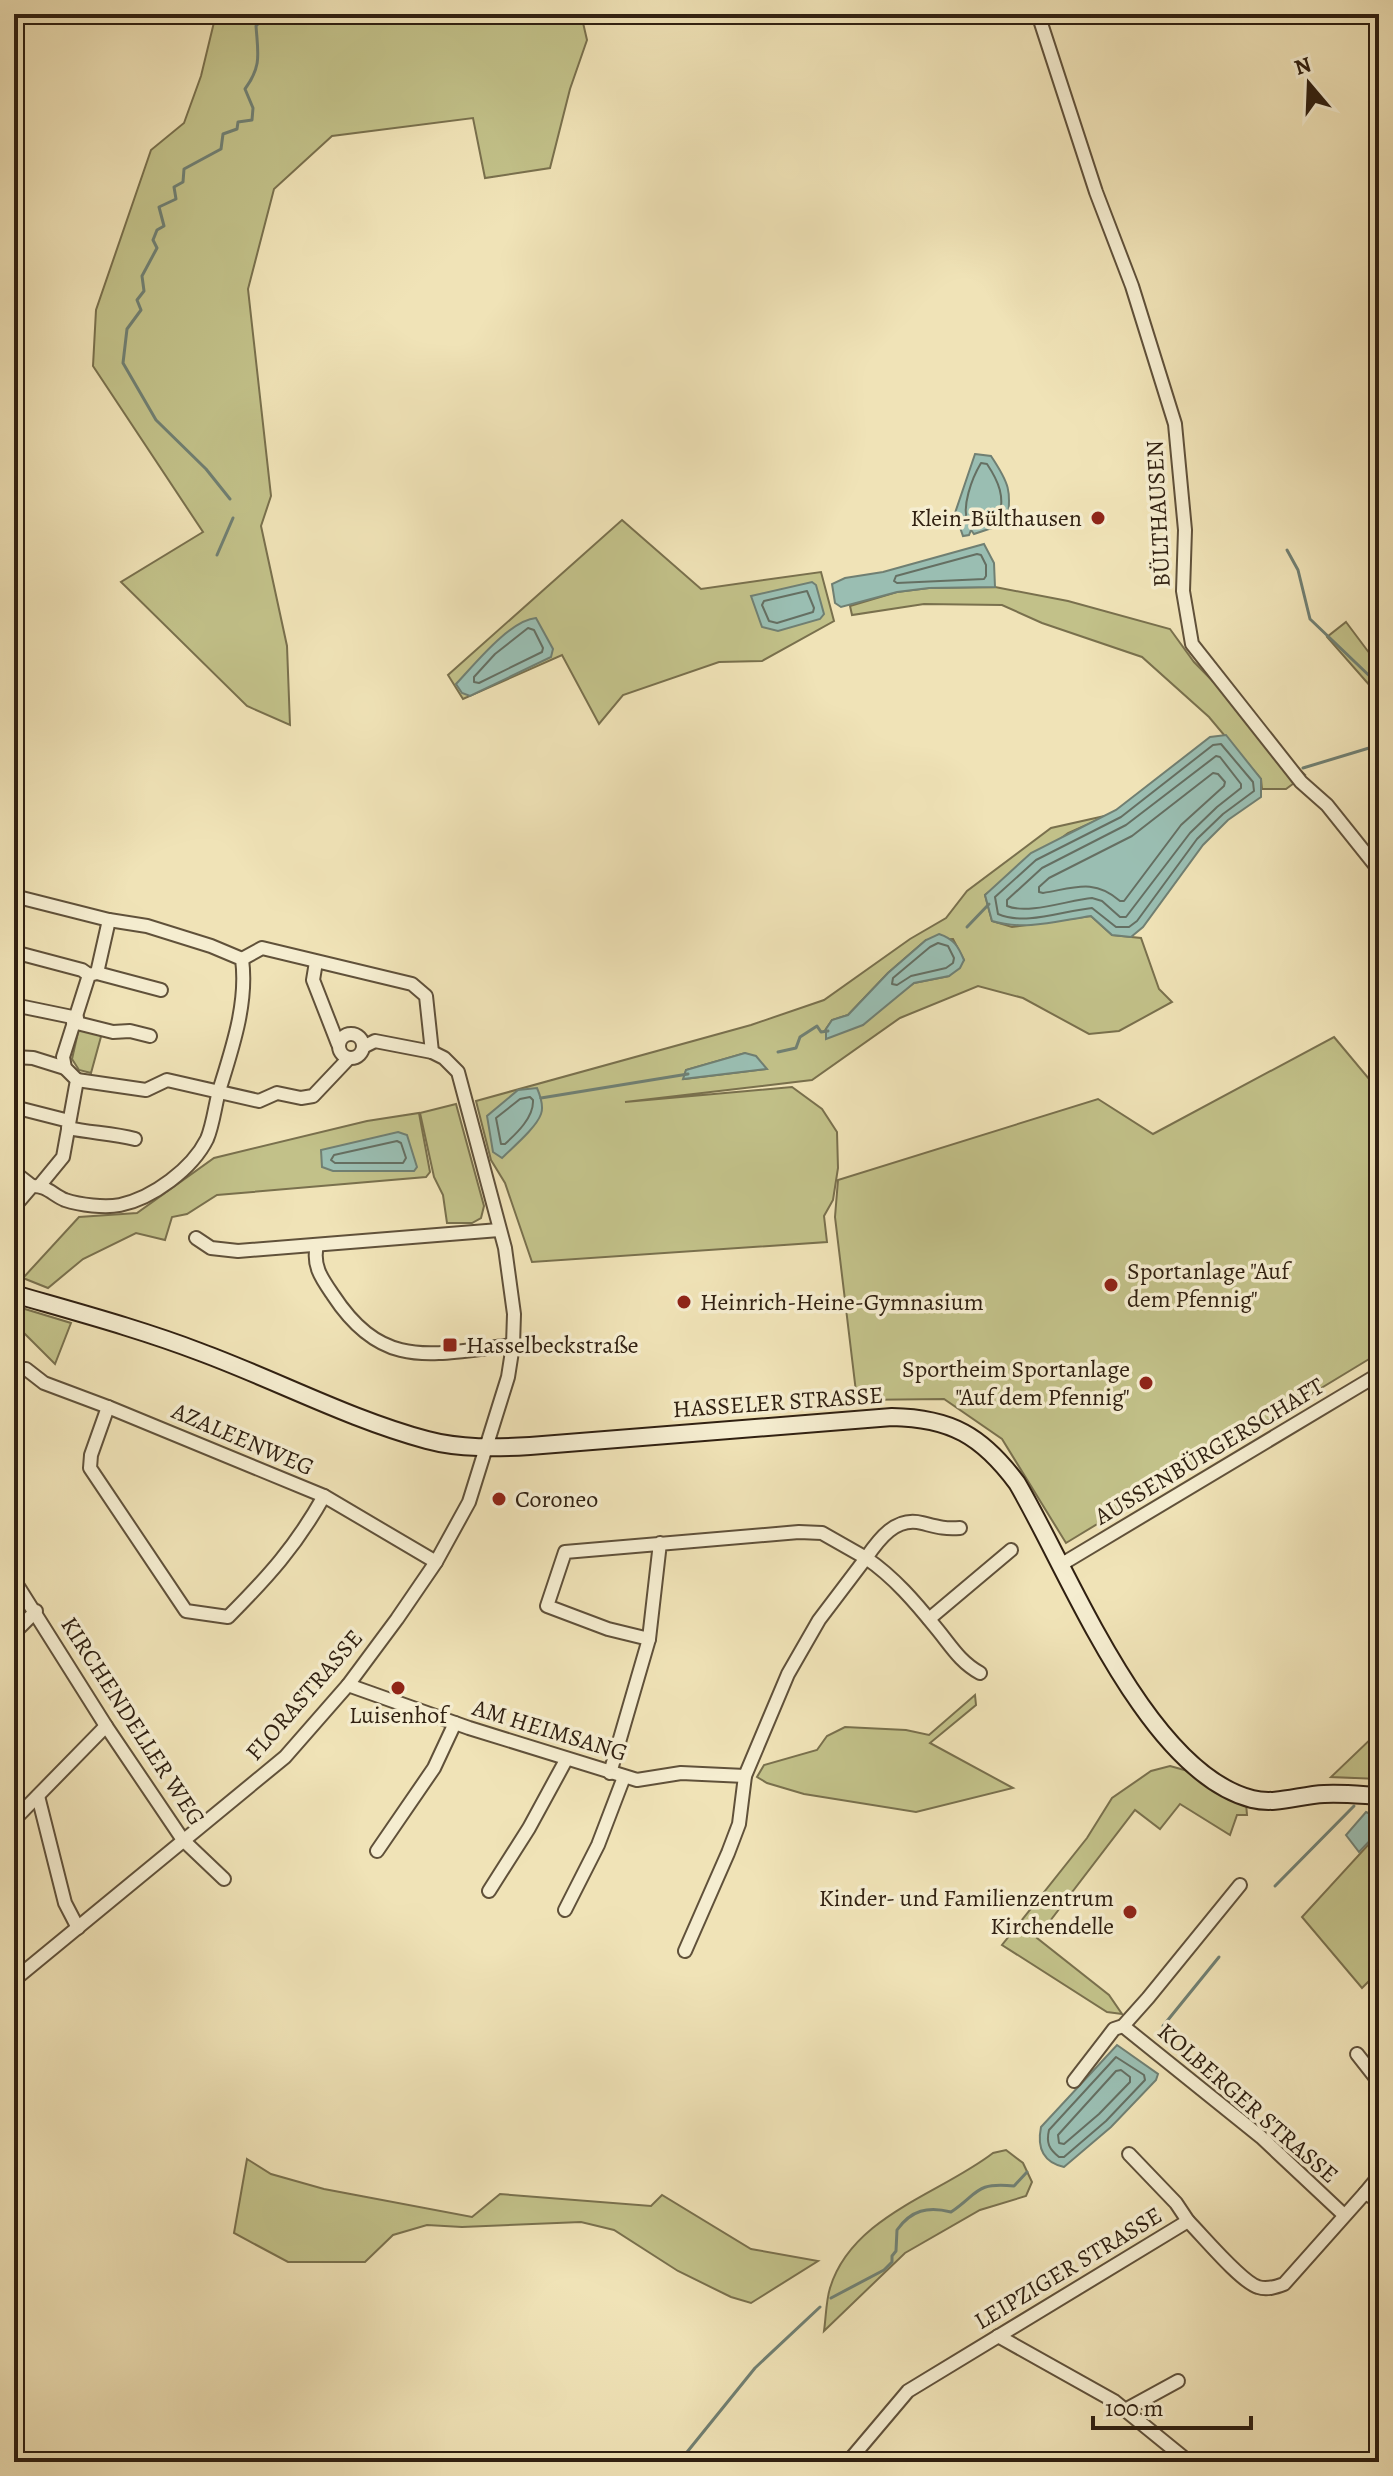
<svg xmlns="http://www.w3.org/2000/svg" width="1393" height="2476" font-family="Alegreya,serif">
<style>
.green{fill:#c2c189;stroke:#79704d;stroke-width:2;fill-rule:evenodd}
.water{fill:#9abeb2;stroke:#707f72;stroke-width:2}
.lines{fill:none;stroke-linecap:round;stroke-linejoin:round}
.shore{stroke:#656f62;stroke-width:2}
.stream{stroke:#707f72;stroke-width:3}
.minor-casing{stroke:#60513a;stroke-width:16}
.secondary-casing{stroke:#302011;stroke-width:20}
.minor{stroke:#f5edd0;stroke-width:12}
.secondary{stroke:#f5edd0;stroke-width:16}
.poi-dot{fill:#8f2418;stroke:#f5edd0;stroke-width:3}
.labels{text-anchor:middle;stroke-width:7;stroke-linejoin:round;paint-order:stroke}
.street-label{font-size:24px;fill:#302011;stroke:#f5edd0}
.poi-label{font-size:24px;fill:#302011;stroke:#f5edd0;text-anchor:start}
</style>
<rect width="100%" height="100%" fill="#f0e3b7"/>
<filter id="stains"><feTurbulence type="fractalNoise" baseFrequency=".0025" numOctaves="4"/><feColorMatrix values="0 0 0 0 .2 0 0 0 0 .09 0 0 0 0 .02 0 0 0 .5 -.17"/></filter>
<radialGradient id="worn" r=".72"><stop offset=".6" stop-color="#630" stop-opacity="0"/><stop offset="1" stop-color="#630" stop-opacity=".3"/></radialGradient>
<g class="green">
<polygon points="216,14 581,14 587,40 570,89 550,168 485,178 473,118 332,136 274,189 248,289 271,496 261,526 287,646 290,725 247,706 121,582 203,532 93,366 96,310 151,150 184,123 201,76"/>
<polygon points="622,520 701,589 821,572 834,621 762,661 719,662 623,695 599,724 562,655 463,699 448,675"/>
<polygon points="995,587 1068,601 1170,629 1194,662 1305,775 1286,789 1262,789 1261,779 1209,717 1142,657 1042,623 1002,605 924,604 852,615 850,606 897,592 929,588"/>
<polygon points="1346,622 1379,666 1379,696 1327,637"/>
<path d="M1109,815L1068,833L985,895L992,921L1012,927L1091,916L1112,935L1141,938L1159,989L1172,1002L1119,1031L1089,1034L1023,998L978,986L900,1018L812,1080L625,1102L792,1087L822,1109L837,1132L838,1168L833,1200L824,1216L827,1242L532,1262L505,1183L491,1160L476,1101L751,1025L824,1000L910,939L946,918L967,891L1051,828ZM953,939L964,960L949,976L914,983L892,999L826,1029L832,1020L848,1015L888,973L926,940ZM745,1053L766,1069L684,1079L686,1070Z"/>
<polygon points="79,1028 102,1033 91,1073 79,1070 72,1059"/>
<polygon points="1334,1037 1374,1085 1379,1087 1379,1353 1066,1543 1002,1439 944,1399 857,1400 835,1217 838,1180 1098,1099 1153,1134"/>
<polygon points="456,1104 484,1206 481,1218 472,1223 447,1223 443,1195 434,1177 420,1113"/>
<polygon points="419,1113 430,1172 426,1177 217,1195 187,1214 172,1217 165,1240 136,1233 83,1259 48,1288 23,1278 79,1217 137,1213 214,1158 367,1121"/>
<polygon points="15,1306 71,1323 55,1364 14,1323"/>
<polygon points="975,1695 976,1705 930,1743 1013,1788 916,1812 804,1794 767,1783 757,1777 764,1765 817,1750 827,1736 845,1727 906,1730 929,1735"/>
<polygon points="1379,1731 1379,1779 1331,1777"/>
<polygon points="1170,1766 1195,1773 1246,1803 1247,1815 1237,1815 1230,1835 1180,1804 1160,1829 1135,1810 1037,1938 1109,1995 1122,2014 1107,2012 1002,1945 1087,1838 1112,1798 1151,1771"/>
<polygon points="1379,1833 1379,1971 1362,1988 1302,1917"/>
<path d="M1006,2150L1023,2163L1032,2182L1026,2196L980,2210L905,2253L824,2331C826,2317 826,2301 830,2288C852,2216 940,2194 993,2153Z"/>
<polygon points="247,2159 271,2174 324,2189 472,2217 500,2194 651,2206 662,2195 751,2249 818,2261 751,2303 731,2297 678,2271 614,2230 581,2222 462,2227 427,2225 393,2235 365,2262 288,2262 234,2233"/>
</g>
<g class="water">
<path d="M975,454L991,456C1009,483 1012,491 1007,523L974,534L971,530L969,535L963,536L955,513Z"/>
<polygon points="984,544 994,563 995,587 929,588 897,592 841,607 835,603 832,584 845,578 883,572"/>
<polygon points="812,582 816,585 824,614 820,619 778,631 762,627 751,596"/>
<path d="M536,618L553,649L551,657L470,696L462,693L456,684C474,665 510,620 536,618Z"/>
<path d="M1226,735L1261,779V797L1228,820L1203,845L1143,927L1131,937L1112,935L1091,916C1057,921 1025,931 992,921L985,895L1031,853L1116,810L1210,737Z"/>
<path d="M939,934C954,939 958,946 964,960L960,968L949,976L914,983L863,1025L826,1039V1029L832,1020L848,1015L888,973L926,940Z"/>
<polygon points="745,1053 756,1056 767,1069 683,1079 686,1070"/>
<path d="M537,1088C540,1095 544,1106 541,1114C536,1128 513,1147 502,1158L493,1152L487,1116L518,1090Z"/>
<polygon points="398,1132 407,1135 417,1167 414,1171 333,1171 322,1167 321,1150"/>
<polygon points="1366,1812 1379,1818 1379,1831 1359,1852 1346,1835"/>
<path d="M1117,2045L1158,2074L1156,2080L1111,2127L1064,2167C1042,2162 1037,2147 1041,2127Z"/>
</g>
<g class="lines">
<g class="shore">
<path d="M981,463L987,464C999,482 1005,497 999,517L977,525L968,523C961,507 972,478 981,463Z"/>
<polygon points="977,554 981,555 986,565 986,576 984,579 897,583 894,581 896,576"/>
<polygon points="807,591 814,608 813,612 777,623 769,621 762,605 764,601"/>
<polygon points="528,628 534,630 543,648 542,652 479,683 474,682 474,677 495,654"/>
<path d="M1221,744L1253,782L1254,791L1223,814L1197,839L1137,921L1129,927H1116L1092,908C1062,911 1026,926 998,914L995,897L1036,860L1121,817L1213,745Z"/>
<path d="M1216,756L1220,757L1241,784V788L1217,807L1190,833L1126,917H1120L1102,901L1092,898C1069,900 1028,915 1007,906V900L1042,868L1126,825Z"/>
<path d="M1213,773L1218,774L1225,782L1224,786L1181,825L1124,901H1120C1094,878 1074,888 1043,893L1039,892V887L1049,878L1132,836Z"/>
<polygon points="938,943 948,946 954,958 953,963 946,968 911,976 897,985 892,984 893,978 930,947"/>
<path d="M530,1097L533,1100C534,1117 517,1133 505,1144H501L496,1118L520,1099Z"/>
<polygon points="397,1141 401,1143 406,1158 403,1163 335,1163 331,1160 334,1155"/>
<path d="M1116,2057L1144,2075L1145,2080L1106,2121L1064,2157H1059C1049,2149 1046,2143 1049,2130Z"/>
<polygon points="1121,2070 1130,2077 1130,2082 1099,2114 1064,2144 1059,2143 1058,2135 1116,2071"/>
</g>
<g class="stream">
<path d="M230,499L206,469L156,420L123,363L127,329L141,310L137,300L144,291L142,276L157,248L153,240L157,230L164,226L159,207L176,199L174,187L183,182L184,169L221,149L223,134L237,129L238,122L252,120L253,108L245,89C262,66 258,54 256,26L267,14"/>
<polyline points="1287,550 1298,570 1310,619 1379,685"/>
<polyline points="217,555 233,518"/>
<polyline points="1303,768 1379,745"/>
<polyline points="967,927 989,904"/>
<polyline points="778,1052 796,1048 800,1037 817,1026 821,1032 828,1031"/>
<polyline points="541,1098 688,1074"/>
<polyline points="1275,1886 1354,1806"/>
<polyline points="1163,2026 1219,1957"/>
<path d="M831,2298L884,2270L892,2262V2256L896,2251L897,2230C911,2210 928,2206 951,2212C979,2193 975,2182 1014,2186L1027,2172"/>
<polyline points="679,2462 755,2368 820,2307"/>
</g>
<defs>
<g id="minor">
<polyline points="1038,14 1096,192 1132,286 1175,424 1185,530 1183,591 1192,644 1301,782 1327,805 1379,870"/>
<path d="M14,896L109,920L147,926L211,946L242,959C248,1003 232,1049 219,1091C215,1106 213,1125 207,1139C192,1169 153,1198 120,1205C105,1208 80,1205 65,1200C53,1195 46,1185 32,1186L14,1172"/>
<polyline points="14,952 82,970 89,975"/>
<polyline points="242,959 262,948 412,984 426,996 432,1052"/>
<polyline points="316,962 313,980 338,1044"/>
<polyline points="97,973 161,990"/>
<polyline points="14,1005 77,1018"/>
<polyline points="73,1022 113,1032 130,1031 150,1036"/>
<circle cx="351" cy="1046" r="12"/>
<polyline points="14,1057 33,1058 65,1068"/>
<polyline points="77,1080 146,1090 167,1080 259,1101 277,1093 301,1098 313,1096 349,1058"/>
<polyline points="14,1107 69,1121"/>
<path d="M68,1128C91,1133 112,1133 135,1139"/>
<polyline points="40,1185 63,1157 77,1080 65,1068 63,1057 89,975 97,973 109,920"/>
<polyline points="14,1207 32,1186"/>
<polyline points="196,1238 211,1248 238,1251 499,1230"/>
<path d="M317,1245C312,1266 322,1279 333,1295C384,1373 434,1353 513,1345"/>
<polyline points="26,1369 44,1383 108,1407 324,1496 436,1562"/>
<path d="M108,1407L91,1455L90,1468L186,1611L228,1617C268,1577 296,1546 324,1496"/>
<path d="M660,1543L649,1639L608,1629L547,1606L565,1552L799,1532L822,1533L866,1558C879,1539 896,1516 922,1523C938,1527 943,1529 960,1528"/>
<polyline points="1062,1564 1379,1374"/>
<polyline points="14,1580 106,1726 183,1840 224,1879"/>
<polyline points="929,1619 1011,1550"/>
<polyline points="14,1633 36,1611"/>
<polyline points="348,1685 469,1728 637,1780 681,1773 745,1776"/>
<polyline points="610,1773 649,1639"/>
<polyline points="38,1796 65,1903 78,1928"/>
<polyline points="14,1820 106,1726"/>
<polyline points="377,1851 434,1768 455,1723"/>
<polyline points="489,1891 529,1828 566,1760"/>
<polyline points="565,1910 598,1845 624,1777"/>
<path d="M685,1951L728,1853L739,1824L745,1776L788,1674L819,1620L866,1558C894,1577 916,1603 937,1629C951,1646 960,1662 980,1673"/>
<polyline points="14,1980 285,1757 348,1685 397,1619 436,1562 469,1502 508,1377 513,1345 514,1314 505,1248 458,1072 444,1058 432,1052 375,1041 363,1047"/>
<polyline points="1123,2026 1261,2137 1344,2215"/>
<polyline points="1357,2054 1379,2082"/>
<polyline points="1074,2081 1114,2029 1123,2026 1148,1998 1240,1885"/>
<polyline points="1129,2154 1176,2203 1188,2221"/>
<polyline points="1365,2193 1379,2176"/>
<polyline points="998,2336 1114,2401 1189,2462"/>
<polyline points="1125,2410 1178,2381"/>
<path d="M848,2462L908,2391L1188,2221C1202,2235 1241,2282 1258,2287C1267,2290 1276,2287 1284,2284L1365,2193L1379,2201"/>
</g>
<path id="secondary" d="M14,1294C76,1312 140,1329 200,1352C276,1380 349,1419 427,1440C460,1449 497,1448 530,1446L892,1417C951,1418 982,1436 1017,1483C1069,1571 1146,1772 1252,1799C1276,1805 1300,1795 1324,1794C1343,1793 1361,1795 1379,1796"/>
</defs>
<use href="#minor" class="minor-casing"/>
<use href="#secondary" class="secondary-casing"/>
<use href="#minor" class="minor"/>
<use href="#secondary" class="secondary"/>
</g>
<g class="poi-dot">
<circle cx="1098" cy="518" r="8"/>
<circle cx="1111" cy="1285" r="8"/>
<circle cx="684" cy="1302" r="8"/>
<rect x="442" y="1337" width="16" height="16" rx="4"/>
<circle cx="1146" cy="1383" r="8"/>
<circle cx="499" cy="1499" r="8"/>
<circle cx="398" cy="1688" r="8"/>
<circle cx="1130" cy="1912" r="8"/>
</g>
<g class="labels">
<g class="street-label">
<text transform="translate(1158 514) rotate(-93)" y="8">BÜLTHAUSEN</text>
<text transform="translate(778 1402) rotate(-4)" y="8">HASSELER STRASSE</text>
<text transform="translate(243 1439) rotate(23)" y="8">AZALEENWEG</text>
<text transform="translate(1209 1451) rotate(-31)" y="8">AUSSENBÜRGERSCHAFT</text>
<text transform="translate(304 1695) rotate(-49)" y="8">FLORASTRASSE</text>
<text transform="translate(133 1721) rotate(57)" y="8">KIRCHENDELLER WEG</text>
<text transform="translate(550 1730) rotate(17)" y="8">AM HEIMSANG</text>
<text transform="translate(1248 2103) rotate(41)" y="8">KOLBERGER STRASSE</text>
<text transform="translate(1068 2268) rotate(-31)" y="8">LEIPZIGER STRASSE</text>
</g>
<g class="poi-label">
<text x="1082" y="526" text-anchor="end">Klein-Bülthausen</text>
<text x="1127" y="1279">Sportanlage "Auf<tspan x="1127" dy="28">dem Pfennig"</tspan></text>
<text x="700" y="1310">Heinrich-Heine-Gymnasium</text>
<text x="466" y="1353">Hasselbeckstraße</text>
<text x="1130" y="1377" text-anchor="end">Sportheim Sportanlage<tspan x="1130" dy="28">"Auf dem Pfennig"</tspan></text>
<text x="515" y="1507">Coroneo</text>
<text x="398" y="1723" text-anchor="middle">Luisenhof</text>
<text x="1114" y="1906" text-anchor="end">Kinder- und Familienzentrum<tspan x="1114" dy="28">Kirchendelle</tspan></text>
</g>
</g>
<rect width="1393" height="2476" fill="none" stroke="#f0e3b7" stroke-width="48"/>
<rect x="16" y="16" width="1361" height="2444" fill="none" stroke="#302011" stroke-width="4"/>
<rect x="24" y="24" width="1345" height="2428" fill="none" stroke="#302011" stroke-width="2"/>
<g transform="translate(1309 84) rotate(341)" stroke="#f5edd0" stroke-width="6" paint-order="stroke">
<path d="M0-6L14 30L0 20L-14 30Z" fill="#302011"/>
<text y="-12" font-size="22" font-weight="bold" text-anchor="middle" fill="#302011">N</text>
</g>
<path d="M1093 2416v12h158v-12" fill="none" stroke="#302011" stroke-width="4"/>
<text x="1105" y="2416" font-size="24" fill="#302011" stroke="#f5edd0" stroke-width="6" paint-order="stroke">100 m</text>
<rect width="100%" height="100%" filter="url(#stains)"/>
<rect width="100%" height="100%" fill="url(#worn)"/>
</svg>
